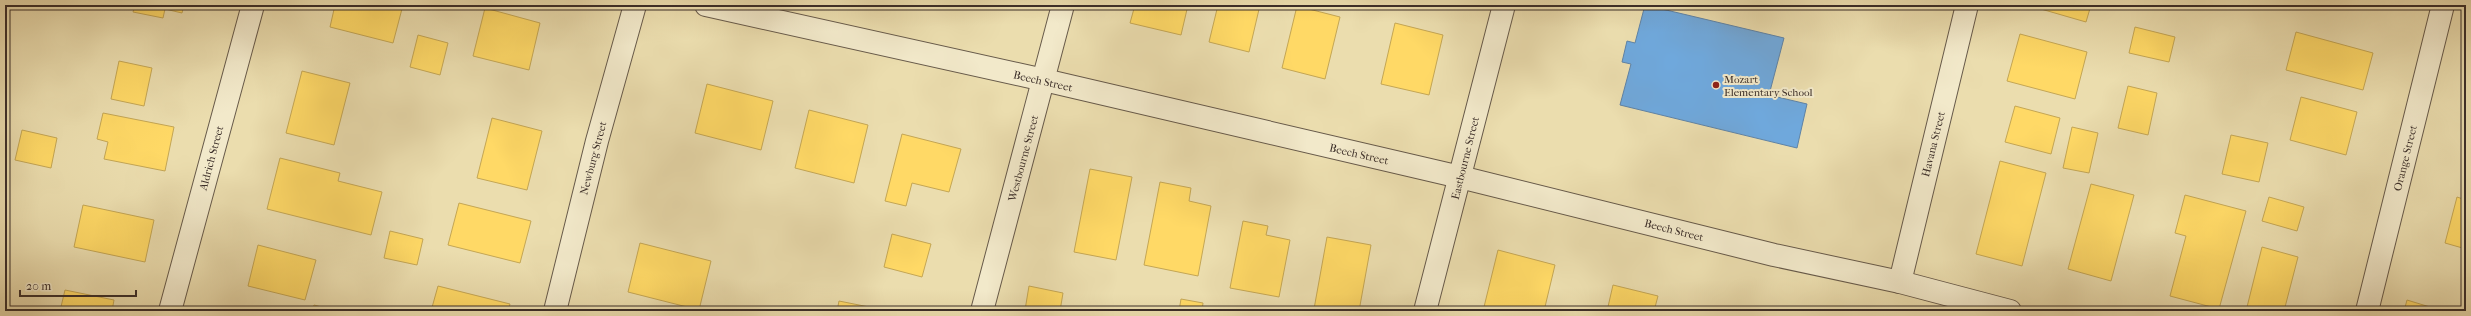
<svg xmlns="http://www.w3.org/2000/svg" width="2471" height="316" font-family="'IM FELL French Canon',serif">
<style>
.homes{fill:#ffd966;stroke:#c4a654}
.schools{fill:#6fa8dc;stroke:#5f83a6}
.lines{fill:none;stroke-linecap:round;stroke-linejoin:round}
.minor-casing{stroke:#675a4a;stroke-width:24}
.minor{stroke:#f2e9ca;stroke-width:22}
.poi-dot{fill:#8f2418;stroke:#f2e9ca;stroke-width:1.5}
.labels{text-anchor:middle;stroke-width:4;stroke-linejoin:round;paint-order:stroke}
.poi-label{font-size:11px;fill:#3b2e29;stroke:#f2e9ca;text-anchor:start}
.street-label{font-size:11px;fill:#3b2e29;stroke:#f2e9ca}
</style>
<rect width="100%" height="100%" fill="#ebddae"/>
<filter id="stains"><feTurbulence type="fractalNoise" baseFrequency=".005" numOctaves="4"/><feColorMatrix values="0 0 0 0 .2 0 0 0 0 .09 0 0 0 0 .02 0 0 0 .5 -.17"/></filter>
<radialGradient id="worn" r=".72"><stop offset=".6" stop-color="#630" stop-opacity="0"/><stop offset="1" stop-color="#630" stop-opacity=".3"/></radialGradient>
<g class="homes">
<polygon points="135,5 184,5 182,13 165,9 163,18 133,12"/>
<polygon points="335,5 403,5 393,43 330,27"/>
<polygon points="1135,5 1188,5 1181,35 1130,23"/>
<polygon points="1218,5 1260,5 1249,52 1209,42"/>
<polygon points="2027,5 2091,5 2086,22"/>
<polygon points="1297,6 1340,17 1325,79 1282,68"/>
<polygon points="485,8 540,23 529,70 473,56"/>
<polygon points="1395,23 1443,35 1429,95 1381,84"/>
<polygon points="2135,27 2175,37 2169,62 2129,53"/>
<polygon points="2296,32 2373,53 2363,90 2286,70"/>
<polygon points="2020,34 2087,52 2075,99 2007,81"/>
<polygon points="418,35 448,43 440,75 410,67"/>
<polygon points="119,61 152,68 144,106 111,99"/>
<polygon points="302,71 350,83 334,145 286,133"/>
<polygon points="707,84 773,101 761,150 695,133"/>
<polygon points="2128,86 2157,93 2148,135 2118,128"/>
<polygon points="2301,97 2357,112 2346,155 2290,140"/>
<polygon points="2015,106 2060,118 2051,154 2005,142"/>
<polygon points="809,110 868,125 854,183 795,168"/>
<polygon points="103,113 174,127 165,171 104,159 108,142 97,139"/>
<polygon points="492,118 542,131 527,190 477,178"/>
<polygon points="2072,127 2098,133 2089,173 2063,168"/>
<polygon points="22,130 57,138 51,168 15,160"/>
<polygon points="902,134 961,149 949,192 912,183 906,206 885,201"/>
<polygon points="2231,135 2268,143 2259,182 2222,174"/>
<polygon points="280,158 340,173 338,181 382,192 371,235 267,209"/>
<polygon points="2000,161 2046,173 2022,266 1976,254"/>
<polygon points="1090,169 1132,177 1116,260 1074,252"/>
<polygon points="1160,182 1191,188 1189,201 1211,206 1198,276 1144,265"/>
<polygon points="2091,184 2134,195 2111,281 2068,269"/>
<polygon points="2185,195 2246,211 2219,309 2170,296 2186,236 2175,233"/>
<polygon points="2269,197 2304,207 2297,231 2262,221"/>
<polygon points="2457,197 2466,200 2466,249 2445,243"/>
<polygon points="459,203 531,221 520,263 448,245"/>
<polygon points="83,205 154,220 145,262 74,247"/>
<polygon points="1243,221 1268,226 1266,235 1290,240 1279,297 1230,288"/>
<polygon points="390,231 423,239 417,265 384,258"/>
<polygon points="892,234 931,244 922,277 884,267"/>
<polygon points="1327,237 1371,245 1359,311 1314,309"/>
<polygon points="640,243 711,261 699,310 628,292"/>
<polygon points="258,245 316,260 305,300 248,286"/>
<polygon points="2262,247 2298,257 2284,311 2246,311"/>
<polygon points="1498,250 1555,265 1544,311 1483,311"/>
<polygon points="1613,285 1658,296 1654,311 1607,311"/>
<polygon points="438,286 510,304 508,311 431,311"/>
<polygon points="1029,286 1063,293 1060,311 1025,310"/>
<polygon points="65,290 114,300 112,311 60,311"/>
<polygon points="1181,299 1203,303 1202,311 1179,311"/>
<polygon points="2407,300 2443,311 2404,311"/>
<polygon points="839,301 884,310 884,311 837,311"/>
<polygon points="314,305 337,311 312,311"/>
</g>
<polygon class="schools" points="1645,5 1784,38 1769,95 1807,104 1797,148 1620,105 1631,64 1622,62 1627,41 1635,43"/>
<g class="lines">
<defs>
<g id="minor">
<polyline points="706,5 1044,80 1460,177 1774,255 1900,282 2010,311"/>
<polyline points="1900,282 1967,5"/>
<polyline points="170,311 253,5"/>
<polyline points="555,311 597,141 635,5"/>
<polyline points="982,311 1063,5"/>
<polyline points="1425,311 1504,5"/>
<polyline points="2367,311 2443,5"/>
</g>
</defs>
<use href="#minor" class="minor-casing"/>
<use href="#minor" class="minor"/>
</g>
<circle class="poi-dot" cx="1716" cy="85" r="4"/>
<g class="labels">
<g class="poi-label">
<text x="1724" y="83">Mozart<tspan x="1724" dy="13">Elementary School</tspan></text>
</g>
<g class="street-label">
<text transform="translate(1043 81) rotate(13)" y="4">Beech Street</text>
<text transform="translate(1933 144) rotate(-76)" y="4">Havana Street</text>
<text transform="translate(1359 154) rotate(13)" y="4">Beech Street</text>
<text transform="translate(211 158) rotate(-75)" y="4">Aldrich Street</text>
<text transform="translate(593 158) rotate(-75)" y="4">Newburg Street</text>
<text transform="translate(1023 158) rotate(-75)" y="4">Westbourne Street</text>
<text transform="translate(1465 158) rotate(-76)" y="4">Eastbourne Street</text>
<text transform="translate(2405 158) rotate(-76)" y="4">Orange Street</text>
<text transform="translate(1674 230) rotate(14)" y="4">Beech Street</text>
</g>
</g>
<rect width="2471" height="316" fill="none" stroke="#ebddae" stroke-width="20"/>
<rect x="6" y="6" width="2459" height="304" fill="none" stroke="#3b2e29" stroke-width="2"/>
<rect x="10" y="10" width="2451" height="296" fill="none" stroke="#3b2e29"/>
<path d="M20 290v6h116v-6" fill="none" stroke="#3b2e29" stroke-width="2"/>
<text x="26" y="290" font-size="12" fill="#3b2e29" stroke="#f2e9ca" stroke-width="3" paint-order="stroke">20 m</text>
<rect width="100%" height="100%" filter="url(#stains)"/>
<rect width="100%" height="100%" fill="url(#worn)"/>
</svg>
